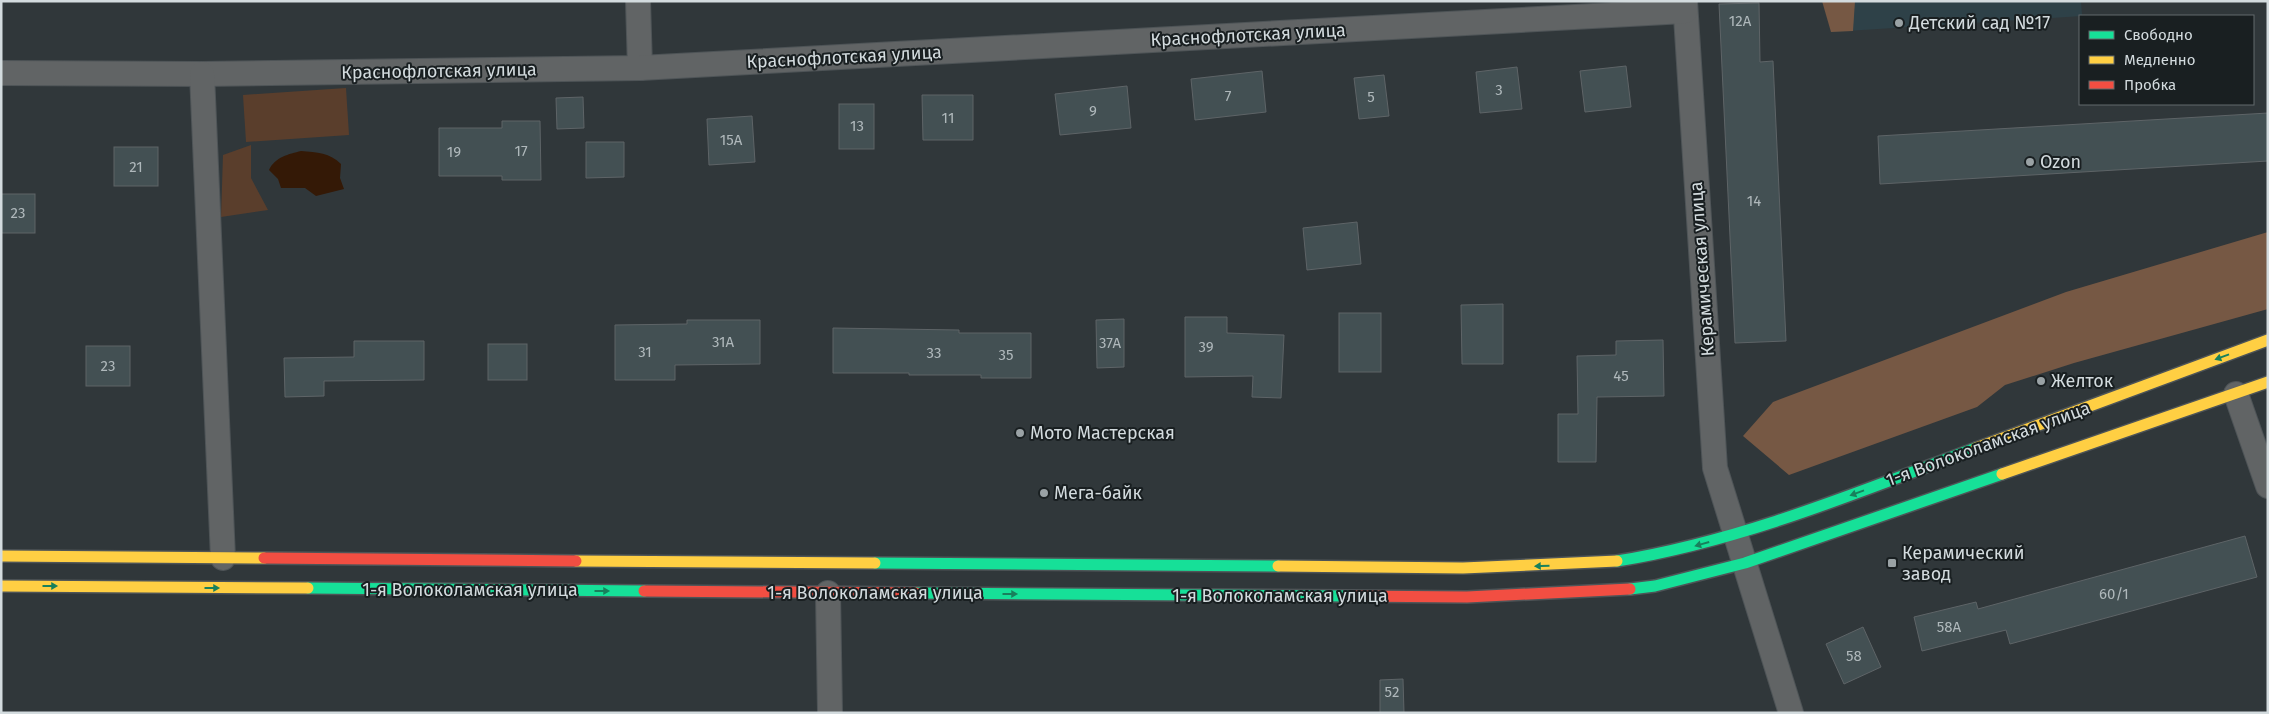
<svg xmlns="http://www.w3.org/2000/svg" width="2269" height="714" font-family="'Fira Sans',sans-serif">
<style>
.built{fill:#2e4148}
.green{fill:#5a3e2c}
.forest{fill:#765844}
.water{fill:#341906}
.building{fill:#435053;stroke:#5e6467}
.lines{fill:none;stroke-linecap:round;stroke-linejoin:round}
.street-casing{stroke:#4e5457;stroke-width:26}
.fast-casing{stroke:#4e5457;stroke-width:14}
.slow-casing{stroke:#4e5457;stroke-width:14}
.jam-casing{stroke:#4e5457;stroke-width:14}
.street{stroke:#616465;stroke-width:24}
.fast{stroke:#16e098;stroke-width:11}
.slow{stroke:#ffcf43;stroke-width:11}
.jam{stroke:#f24e42;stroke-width:11}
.oneway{fill:#18805c}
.poi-dot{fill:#9aa2a5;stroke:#191f21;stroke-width:2}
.labels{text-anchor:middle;stroke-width:4;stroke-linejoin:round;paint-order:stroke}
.number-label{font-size:15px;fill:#afb8bb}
.poi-label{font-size:18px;fill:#d3dbde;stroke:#191f21;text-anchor:start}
.street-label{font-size:18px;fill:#d3dbde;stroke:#191f21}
</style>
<rect width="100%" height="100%" fill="#30373a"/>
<polygon class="built" points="1829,1 2081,1 2082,16 1831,32"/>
<g class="green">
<polygon points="346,88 349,135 246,142 243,95"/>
<polygon points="251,145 251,178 268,210 221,217 223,155"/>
</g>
<g class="forest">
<polygon points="1822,1 1855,1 1853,31 1831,32"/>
<polygon points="2268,232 2268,309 2074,363 2005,385 1977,407 1789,475 1743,436 1773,402 2066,292"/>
</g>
<path class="water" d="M301,151C317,152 330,153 341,164L340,178L344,189L316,196L305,188H281L278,179L269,170C275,157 289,154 301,151Z"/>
<g class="building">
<polygon points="1759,3 1760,62 1773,61 1786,341 1735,343 1719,4"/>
<polygon points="1626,66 1631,107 1585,112 1580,71"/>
<polygon points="1517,67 1522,109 1480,113 1476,72"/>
<polygon points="1262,71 1266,112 1195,120 1191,79"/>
<polygon points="1384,75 1389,116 1359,119 1354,78"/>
<polygon points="1127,86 1131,128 1060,135 1055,94"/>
<polygon points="922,95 973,95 973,140 923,140"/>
<polygon points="583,97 584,128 557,129 556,98"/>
<rect x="839" y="104" width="35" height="45"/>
<polygon points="2268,113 2268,161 1880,184 1878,136"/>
<polygon points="752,116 755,162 709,165 707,119"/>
<polygon points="502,121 540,121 541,180 502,180 502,176 439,176 439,128 502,128"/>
<polygon points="586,142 624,142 624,177 586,178"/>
<rect x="114" y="147" width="44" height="39"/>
<rect x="1" y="194" width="34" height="39"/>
<polygon points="1357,222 1361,264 1307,270 1303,228"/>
<polygon points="1503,304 1503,364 1462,364 1461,305"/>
<rect x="1339" y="313" width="42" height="59"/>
<polygon points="1185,317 1227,317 1227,333 1284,335 1281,398 1252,397 1253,376 1185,377"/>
<polygon points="1124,319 1124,367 1097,368 1096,320"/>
<polygon points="687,320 760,320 760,364 675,365 675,380 615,380 615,325 687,324"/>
<polygon points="833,328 959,330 959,333 1031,333 1031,378 981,378 981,375 909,375 909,373 833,373"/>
<polygon points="1663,340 1664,396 1597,397 1596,462 1558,462 1558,414 1578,414 1577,356 1616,355 1616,341"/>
<polygon points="354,341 424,341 424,380 324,381 324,396 285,397 284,358 354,357"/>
<rect x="488" y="344" width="39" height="36"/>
<rect x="86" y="346" width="44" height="40"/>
<polygon points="2245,536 2257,577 2010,644 2006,630 1922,651 1914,617 1976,602 1978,609"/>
<polygon points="1863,627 1881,667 1844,684 1826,644"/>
<polygon points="1403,679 1404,713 1380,713 1380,680"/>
</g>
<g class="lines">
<defs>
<g id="street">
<polyline points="638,1 640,68"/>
<polyline points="1685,1 1715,468 1791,713"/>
<polyline points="1,73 202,74 640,68 1685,11"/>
<polyline points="202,74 223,558"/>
<polyline points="2236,394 2268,486"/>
<polyline points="828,593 830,713"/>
</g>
<g id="fast">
<path d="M1617,561C1741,541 1859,492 1976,448"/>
<polyline points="875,563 1278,566"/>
<polyline points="308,588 644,591"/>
<polyline points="1630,589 1655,586 1745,563 2002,474"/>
<polyline points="916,593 1351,596"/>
</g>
<g id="slow">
<polyline points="1976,448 2268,340"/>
<polyline points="2002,474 2268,382"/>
<polyline points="1,556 264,558"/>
<polyline points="576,561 875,563"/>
<polyline points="1278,566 1463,568 1617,561"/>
<polyline points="1,586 308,588"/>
</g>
<g id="jam">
<polyline points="264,558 576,561"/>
<polyline points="644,591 916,593"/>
<polyline points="1351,596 1467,597 1630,589"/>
</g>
</defs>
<use href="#street" class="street-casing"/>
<use href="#fast" class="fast-casing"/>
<use href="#slow" class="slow-casing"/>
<use href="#jam" class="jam-casing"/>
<use href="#street" class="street"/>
<use href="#fast" class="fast"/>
<use href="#slow" class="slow"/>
<use href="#jam" class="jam"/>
</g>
<defs><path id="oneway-solid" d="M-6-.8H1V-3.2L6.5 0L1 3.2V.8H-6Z" transform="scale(1.25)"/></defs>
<g class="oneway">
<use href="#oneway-solid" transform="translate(2222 357) rotate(160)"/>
<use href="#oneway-solid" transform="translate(1857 493) rotate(160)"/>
<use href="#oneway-solid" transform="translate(1702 544) rotate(164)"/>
<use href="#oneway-solid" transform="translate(1542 566) rotate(178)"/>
<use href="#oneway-solid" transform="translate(50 586)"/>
<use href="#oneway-solid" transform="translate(212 588)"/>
<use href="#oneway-solid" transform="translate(602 591)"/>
<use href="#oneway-solid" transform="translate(1010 594)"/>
</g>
<g class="poi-dot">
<circle cx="1899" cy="23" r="5"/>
<circle cx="2030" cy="162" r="5"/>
<circle cx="2041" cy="381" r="5"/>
<circle cx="1020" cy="433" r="5"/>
<circle cx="1044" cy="493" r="5"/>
<rect x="1887" y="558" width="10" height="10" rx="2.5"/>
</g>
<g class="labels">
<g class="number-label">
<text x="1740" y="26">12А</text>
<text x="1499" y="95">3</text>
<text x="1228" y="101">7</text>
<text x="1371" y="102">5</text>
<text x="1093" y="116">9</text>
<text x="948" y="123">11</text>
<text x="857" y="131">13</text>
<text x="731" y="145">15А</text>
<text x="521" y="156">17</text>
<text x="454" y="157">19</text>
<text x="136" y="172">21</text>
<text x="1754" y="206">14</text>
<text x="18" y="218">23</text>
<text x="723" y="347">31А</text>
<text x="1110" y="348">37А</text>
<text x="1206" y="352">39</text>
<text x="645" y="357">31</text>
<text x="934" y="358">33</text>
<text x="1006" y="360">35</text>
<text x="108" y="371">23</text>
<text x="1621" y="381">45</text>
<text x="2114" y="599">60/1</text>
<text x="1949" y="632">58А</text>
<text x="1854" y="661">58</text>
<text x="1392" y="697">52</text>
</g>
<g class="poi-label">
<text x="1909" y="29">Детский сад №17</text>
<text x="2040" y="168">Ozon</text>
<text x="2051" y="387">Желток</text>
<text x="1030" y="439">Мото Мастерская</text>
<text x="1054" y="499">Мега-байк</text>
<text x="1902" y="559">Керамический<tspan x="1902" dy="21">завод</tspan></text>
</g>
<g class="street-label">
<text transform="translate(1248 35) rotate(-3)" y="6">Краснофлотская улица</text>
<text transform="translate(844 57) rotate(-3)" y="6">Краснофлотская улица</text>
<text transform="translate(439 71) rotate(-1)" y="6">Краснофлотская улица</text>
<text transform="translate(1702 269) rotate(-94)" y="6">Керамическая улица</text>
<text transform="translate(1988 444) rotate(-20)" y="6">1-я Волоколамская улица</text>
<text x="470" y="596">1-я Волоколамская улица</text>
<text x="875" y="599">1-я Волоколамская улица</text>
<text x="1280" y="602">1-я Волоколамская улица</text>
</g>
</g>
<rect width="2269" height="714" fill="none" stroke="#d3dbde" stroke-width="5"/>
<rect x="2079" y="15" width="175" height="90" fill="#191f21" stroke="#636a6d"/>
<rect x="2089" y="31" width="25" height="8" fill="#16e098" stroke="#636a6d"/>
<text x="2124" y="40" font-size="15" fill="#d3dbde">Свободно</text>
<rect x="2089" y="56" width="25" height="8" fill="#ffcf43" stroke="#636a6d"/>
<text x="2124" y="65" font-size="15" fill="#d3dbde">Медленно</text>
<rect x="2089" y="81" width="25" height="8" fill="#f24e42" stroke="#636a6d"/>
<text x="2124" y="90" font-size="15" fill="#d3dbde">Пробка</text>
</svg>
